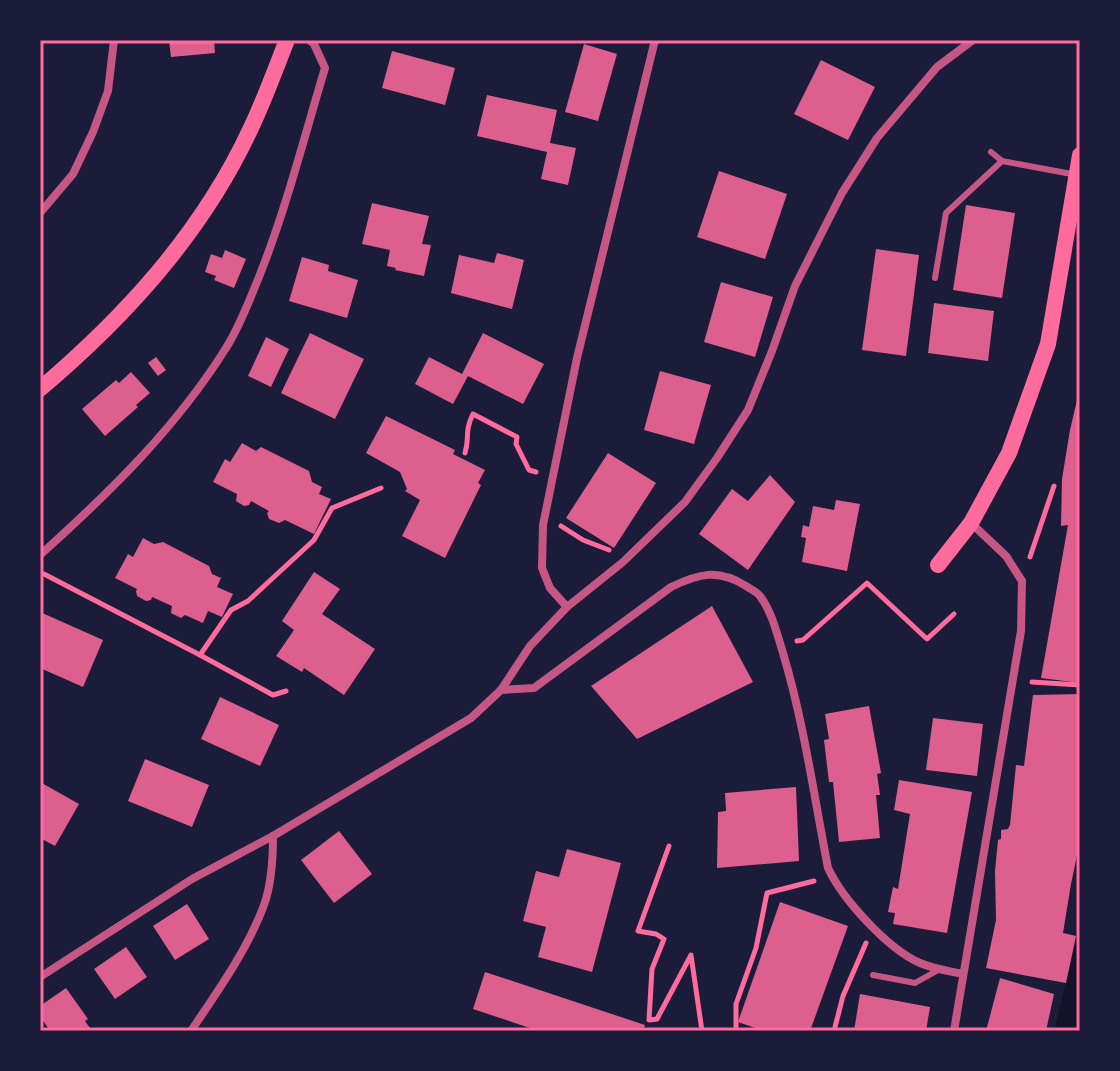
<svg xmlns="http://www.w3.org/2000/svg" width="1120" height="1071" font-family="'Times New Roman',serif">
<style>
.water{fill:#12122b}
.building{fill:#dd5f8e}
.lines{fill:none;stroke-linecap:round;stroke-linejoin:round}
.path{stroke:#ff6b9d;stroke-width:5}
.service{stroke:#c65784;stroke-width:6}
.minor{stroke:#c65784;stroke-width:8}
.secondary{stroke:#ff6b9d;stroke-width:16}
.neatline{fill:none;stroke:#ff6b9d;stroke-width:3}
</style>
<rect width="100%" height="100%" fill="#1b1b3a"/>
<polygon class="water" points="1080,919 1080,1031 1054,1031 1077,938"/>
<g class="building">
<polygon points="169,40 214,40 215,53 171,57"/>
<polygon points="584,44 617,54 598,121 565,112"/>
<polygon points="392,51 455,68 445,105 382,88"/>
<polygon points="821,60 875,87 848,140 794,114"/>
<polygon points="487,95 557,110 550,143 576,148 568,185 541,179 547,152 477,136"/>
<polygon points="719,171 787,194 765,259 697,237"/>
<polygon points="372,203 429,216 422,244 431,245 424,276 395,270 396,268 387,266 390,250 362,244"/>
<polygon points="966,205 1015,213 1002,298 953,290"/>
<polygon points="876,249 919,255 906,356 862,350"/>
<polygon points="225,250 246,259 234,288 214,280 216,276 205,272 211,254 222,258"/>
<polygon points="497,253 524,260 512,309 451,293 459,255 494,263"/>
<polygon points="302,257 329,265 328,271 358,280 347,318 289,301"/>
<polygon points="721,282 773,297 755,357 704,342"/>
<polygon points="934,303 994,311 988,361 928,353"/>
<polygon points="310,333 364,359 335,419 281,393"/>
<polygon points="483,333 544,364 523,404 468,376 453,404 415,384 429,357 462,374"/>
<polygon points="266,337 289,349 271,387 248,376"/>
<polygon points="156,357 166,370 158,376 148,363"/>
<polygon points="660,371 711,385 694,444 644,430"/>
<polygon points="131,372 150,393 136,405 138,407 105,436 82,409 116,380 119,383"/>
<polygon points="1079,392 1080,392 1080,683 1041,678 1068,525 1061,526 1062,479 1070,430"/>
<polygon points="386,416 455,450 453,454 485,470 478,483 481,485 445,558 402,536 420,500 405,491 407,489 400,472 366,453"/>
<polygon points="242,443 256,451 261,447 309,471 312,482 322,487 319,494 331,499 314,534 285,520 279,523 269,519 267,513 269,511 251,501 249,505 244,506 236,501 237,494 213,482 225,459 230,462"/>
<polygon points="608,453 656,483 614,548 566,518"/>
<polygon points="770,475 795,502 748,570 699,534 732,489 748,501"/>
<polygon points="836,500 860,504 847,571 802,562 806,538 801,537 803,525 809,527 813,506 834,510"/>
<polygon points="143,538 154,544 163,542 209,566 212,574 221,578 217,587 233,594 222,617 208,611 203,623 185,615 181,618 171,613 172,606 152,597 151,600 146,601 137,596 136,591 137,589 115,578 128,554 133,557"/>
<polygon points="314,572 340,589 322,614 375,649 344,695 304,668 302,672 276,656 294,630 282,621"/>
<polygon points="712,606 753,682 637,739 591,686"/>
<polygon points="40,612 103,640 83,687 40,668"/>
<polygon points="1080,694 1079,832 1080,841 1071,884 1063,933 1076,936 1066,983 986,968 996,920 995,871 998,840 1001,839 1001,830 1008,829 1010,825 1016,765 1024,766 1033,695"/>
<polygon points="220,697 279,725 260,766 201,739"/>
<polygon points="869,706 881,773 877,774 880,795 876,795 880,838 839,842 833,782 829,782 824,740 829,739 825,714"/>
<polygon points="933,718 983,724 977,776 926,770"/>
<polygon points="145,759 209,785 192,827 128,801"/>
<polygon points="899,780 972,792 947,933 893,924 895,913 888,912 893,887 898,889 910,814 894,810"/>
<polygon points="40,782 79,804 55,846 40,838"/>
<polygon points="796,787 799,861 717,868 718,812 726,811 725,793"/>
<polygon points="339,831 372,874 334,903 301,860"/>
<polygon points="567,849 621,863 592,972 538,957 546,927 523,921 536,871 559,877"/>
<polygon points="780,902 848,926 810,1031 764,1031 738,1022"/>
<polygon points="187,904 209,939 175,960 153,926"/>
<polygon points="126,947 147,977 115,999 94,969"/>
<polygon points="485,972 645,1025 643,1031 535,1031 536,1030 473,1009"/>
<polygon points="1000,978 1054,994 1046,1031 986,1031"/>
<polygon points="66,988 88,1019 85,1021 92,1031 50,1031 40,1016 40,1006"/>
<polygon points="860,994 930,1007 926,1031 854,1031"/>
</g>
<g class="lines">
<g class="path">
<path d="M465,453C470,437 464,432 473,414L517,437L516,444L529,470L536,472"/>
<polyline points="561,526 583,540 609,550"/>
<polyline points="1030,557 1054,486"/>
<polyline points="44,574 200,655 273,695 286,691"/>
<polyline points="797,641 803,640 867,583 927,639 954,614"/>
<polyline points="200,655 231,610 248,601 314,540 332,508 381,488"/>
<polyline points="1032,682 1080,685"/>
<polyline points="669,846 638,931 656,934 664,939 652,969 649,1020 657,1019 691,955 702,1031"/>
<polyline points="736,1031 736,1004 756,948 767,893 814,881"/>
<polyline points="834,1031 843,996 866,943"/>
</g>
<g class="service">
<polyline points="991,152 1002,161 1077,175"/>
<polyline points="935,278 946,213 1002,161"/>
<polyline points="873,975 915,983 940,969"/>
</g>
<g class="minor">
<polyline points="40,213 73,174 93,132 108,91 114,40"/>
<path d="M40,555C109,493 176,428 226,348C240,326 249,301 259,277C286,209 304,138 325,68L314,44L309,40"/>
<polyline points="567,607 550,588 542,568 543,525 577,358 655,40"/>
<path d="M501,690L534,688L671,587C698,574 718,568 746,586C750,589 757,592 760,596C772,612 777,634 783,653C804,723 814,796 828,868C843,900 888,949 920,963C934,969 949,971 963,974"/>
<polyline points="40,977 192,879 273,836 471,718 501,690 530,646 567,607 623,562 685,502 717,458 748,410 772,351 795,286 842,193 877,138 937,67 973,40"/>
<path d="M191,1031C217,992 248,949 264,905C272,883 273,859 273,836"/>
<polyline points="954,1031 1021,631 1022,581 1006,556 971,523"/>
</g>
<g class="secondary">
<path d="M40,389C125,317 202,233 250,130C264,101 275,70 287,40"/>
<polyline points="938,565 971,523 1009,453 1048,344 1080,155"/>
</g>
</g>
<rect width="1120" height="1071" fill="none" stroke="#1b1b3a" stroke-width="84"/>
<rect x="42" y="42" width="1036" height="987" class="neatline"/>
</svg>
